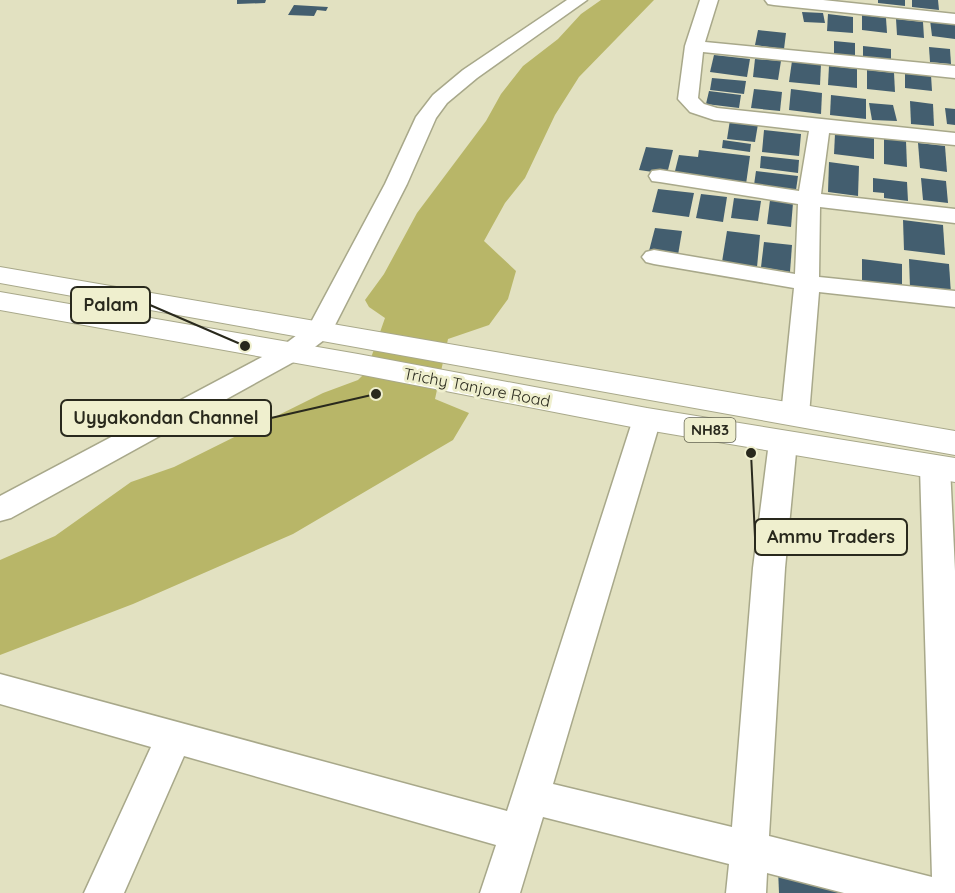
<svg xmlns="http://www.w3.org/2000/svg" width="955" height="893" font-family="Quicksand,sans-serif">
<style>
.water{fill:#b8b668}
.building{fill:#435e6f}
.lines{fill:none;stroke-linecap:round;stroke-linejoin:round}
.street-casing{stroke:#a8a88a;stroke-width:3}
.highway-casing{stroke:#a8a88a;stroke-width:2}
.street{fill:#fff;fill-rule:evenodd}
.highway{fill:#fff;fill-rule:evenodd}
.labels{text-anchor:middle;stroke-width:6;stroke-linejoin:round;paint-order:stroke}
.shield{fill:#efefce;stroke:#646452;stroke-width:1.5}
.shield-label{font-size:15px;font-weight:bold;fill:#29291d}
.street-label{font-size:16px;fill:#29291d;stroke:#efefce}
.leader{fill:none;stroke:#29291d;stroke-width:2}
.callout-dot{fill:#29291d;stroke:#efefce;stroke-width:2}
.callout{fill:#efefce;stroke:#29291d;stroke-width:2}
.callout-label{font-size:18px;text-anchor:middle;font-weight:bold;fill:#29291d}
</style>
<rect width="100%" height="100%" fill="#e2e1c1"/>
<polygon class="water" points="601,0 654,0 579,77 555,115 525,178 505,203 484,241 516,271 508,299 489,325 448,339 435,399 469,413 453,440 293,534 133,604 0,655 0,560 55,536 131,482 174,467 323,393 358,380 366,372 385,318 369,307 365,300 384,274 417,213 486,121 501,94 523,66 558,39 581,14"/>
<g class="building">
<polygon points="237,0 266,0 265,3 237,4"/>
<polygon points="878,0 905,0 905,6 878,3"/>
<polygon points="912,0 938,0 939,10 912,7"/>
<polygon points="294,5 328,7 326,11 317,10 314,16 288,15"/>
<polygon points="802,12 823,13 825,23 804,22"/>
<polygon points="828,14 853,17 853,33 827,31"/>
<polygon points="862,15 886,18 887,33 862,30"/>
<polygon points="896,19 923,22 924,38 897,35"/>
<polygon points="930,20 955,23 955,39 932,36"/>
<polygon points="758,30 786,33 784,49 755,45"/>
<polygon points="834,41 855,43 855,56 834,54"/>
<polygon points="863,46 891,49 891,60 863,57"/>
<polygon points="929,47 950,49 951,64 930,62"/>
<polygon points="714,55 750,59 747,77 710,72"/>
<polygon points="755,59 781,61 778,80 753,77"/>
<polygon points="792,61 821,64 820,85 789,82"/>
<polygon points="829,66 857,69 857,88 828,85"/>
<polygon points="867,70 894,73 895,92 867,89"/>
<polygon points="905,72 931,75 932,91 905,88"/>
<polygon points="712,78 746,81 744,94 710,90"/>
<polygon points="754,89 782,92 780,111 751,108"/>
<polygon points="791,89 822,93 821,114 789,110"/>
<polygon points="709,91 741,95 739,108 706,104"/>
<polygon points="831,95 866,99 866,119 830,115"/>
<polygon points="910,101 933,104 934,126 911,124"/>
<polygon points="869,103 893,105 897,121 872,120"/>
<polygon points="945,108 955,109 955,125 947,124"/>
<polygon points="730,120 758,124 755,142 727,139"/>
<polygon points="764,130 801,134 799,156 762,152"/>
<polygon points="835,134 874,138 874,159 834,154"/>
<polygon points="884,138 906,141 907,167 884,164"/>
<polygon points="723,140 751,144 750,152 722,148"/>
<polygon points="918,143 945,146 947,172 920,168"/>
<polygon points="646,147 673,150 667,174 639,170"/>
<polygon points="699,150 750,156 746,184 674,175 679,155 698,157"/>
<polygon points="761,156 799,160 798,173 760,168"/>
<polygon points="829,162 859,166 858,196 828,192"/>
<polygon points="756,171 798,176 796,190 754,185"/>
<polygon points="873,178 907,182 908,201 884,198 884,193 873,192"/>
<polygon points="921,178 946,181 948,203 923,200"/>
<polygon points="658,189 694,193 689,217 652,212"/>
<polygon points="701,194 727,197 723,222 696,218"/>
<polygon points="734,198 761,201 758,221 731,218"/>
<polygon points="770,200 793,203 791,227 767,224"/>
<polygon points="903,220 943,225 945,255 904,250"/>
<polygon points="655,228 682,231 678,255 649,251"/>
<polygon points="727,231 760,235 757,267 722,262"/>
<polygon points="764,242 792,245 790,272 761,267"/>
<polygon points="862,259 902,264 902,286 862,281"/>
<polygon points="909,259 949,264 951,294 910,288"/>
<polygon points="778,869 860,893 779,893"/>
</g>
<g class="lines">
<defs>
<g id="street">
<polygon points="567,0 587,0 477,78 447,103 436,118 407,184 332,331 328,337 299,359 11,518 0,521 0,496 281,347 309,326 385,184 416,117 433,95 463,70"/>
<polygon points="700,0 718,0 705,42 955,66 955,78 703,52 698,98 704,104 717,108 955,133 955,145 829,133 821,194 955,209 955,223 820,207 819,277 955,291 955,307 819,292 809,415 805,422 795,425 785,422 781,415 794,288 654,264 646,262 642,257 646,252 654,250 795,274 798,204 660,182 652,181 649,176 652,171 660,170 799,191 809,131 714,120 690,112 678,99 685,46"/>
<polygon points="765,0 823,0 955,14 955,24 774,5 768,4"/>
<polygon points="647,409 657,412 661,419 553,784 732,827 753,568 769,442 773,435 783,432 793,435 797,442 785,568 769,836 932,877 920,467 925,460 935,457 945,460 950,467 955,571 955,893 844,893 767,873 766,893 726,893 729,864 543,817 520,893 480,893 496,845 184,756 124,893 84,893 151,747 0,704 0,674 507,811 633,419 637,412"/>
</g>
<g id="highway">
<polygon points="0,267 955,431 955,455 0,283"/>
<polygon points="0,292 358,354 647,408 955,458 955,482 647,430 358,374 0,310"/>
</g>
</defs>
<use href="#street" class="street-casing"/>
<use href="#highway" class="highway-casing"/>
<use href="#street" class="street"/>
<use href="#highway" class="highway"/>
</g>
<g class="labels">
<rect class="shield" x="684.5" y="418" width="51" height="24" rx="4.5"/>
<g class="shield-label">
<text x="710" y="435">NH83</text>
</g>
<g class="street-label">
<text transform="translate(477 387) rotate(11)" y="6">Trichy Tanjore Road</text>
</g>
</g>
<path class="leader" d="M245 346L150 305M376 394L271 418M751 453L755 537"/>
<g class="callout-dot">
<circle cx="245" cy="346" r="6"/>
<circle cx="376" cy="394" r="6"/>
<circle cx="751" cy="453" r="6"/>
</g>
<g class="callout">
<rect x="71" y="287" width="79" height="36" rx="6"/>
<rect x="61" y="400" width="210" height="36" rx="6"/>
<rect x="755" y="519" width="152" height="36" rx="6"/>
</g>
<g class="callout-label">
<text x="111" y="311">Palam</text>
<text x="166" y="424">Uyyakondan Channel</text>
<text x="831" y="543">Ammu Traders</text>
</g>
</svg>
